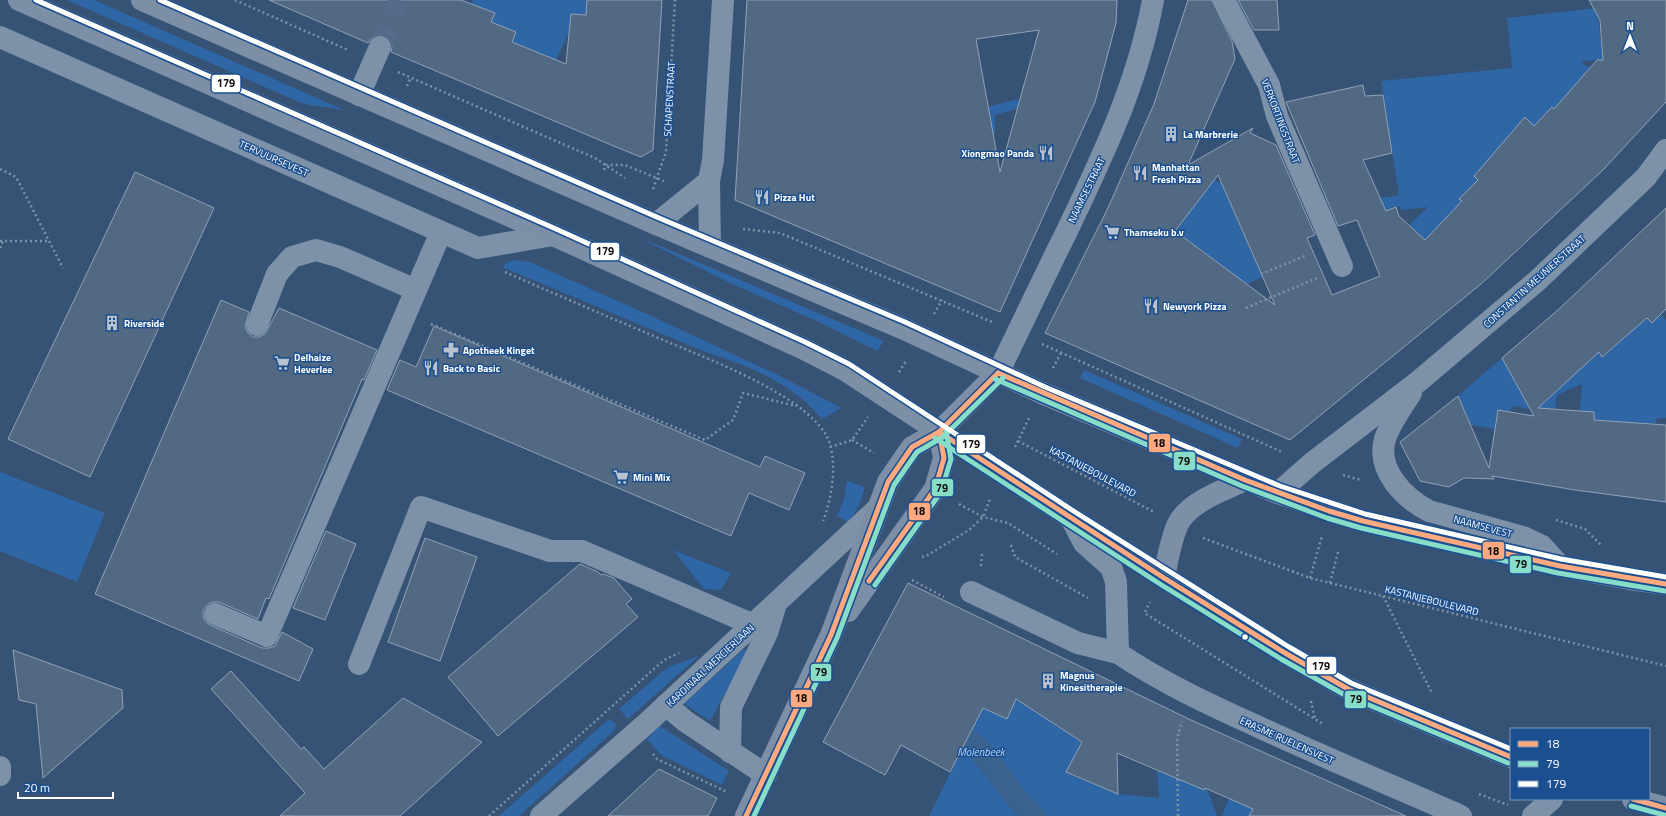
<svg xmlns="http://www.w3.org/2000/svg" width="1666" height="816" font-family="'Titillium Web',sans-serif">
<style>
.green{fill:#2f66a5}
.water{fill:#3b618d}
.building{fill:#526984;stroke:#92a2b6;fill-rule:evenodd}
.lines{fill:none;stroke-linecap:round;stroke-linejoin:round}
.minor-tunnel{stroke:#546c89;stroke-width:22;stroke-dasharray:22 11;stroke-linecap:butt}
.path{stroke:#7d92a8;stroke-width:2.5;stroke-dasharray:2 3;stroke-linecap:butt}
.minor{stroke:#7d92a8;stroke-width:22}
.major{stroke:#7d8ea7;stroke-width:22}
.bus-1-casing{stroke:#1b4f8f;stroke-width:8}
.bus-2-casing{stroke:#1b4f8f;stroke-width:8}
.bus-3-casing{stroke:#1b4f8f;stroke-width:8}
.bus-1{stroke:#ffa980;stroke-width:5}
.bus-2{stroke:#88ddc9;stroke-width:5}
.bus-3{stroke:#fff;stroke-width:5}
.bus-dot{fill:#fff;stroke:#1b4f8f;stroke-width:1.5}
.labels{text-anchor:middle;stroke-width:3;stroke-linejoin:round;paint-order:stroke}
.street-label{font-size:10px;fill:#fff;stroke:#1b4f8f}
.poi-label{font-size:10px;font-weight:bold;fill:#fff;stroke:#1b4f8f;text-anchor:start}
.water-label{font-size:11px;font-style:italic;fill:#b5d3f5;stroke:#1b4f8f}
.line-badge{stroke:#1b4f8f;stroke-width:1.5}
.pale-badge-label{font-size:11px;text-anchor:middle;font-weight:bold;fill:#111}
</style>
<rect width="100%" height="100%" fill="#365274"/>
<g class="green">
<path d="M67,0H94L349,112C333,106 316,108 299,102Z"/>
<polygon points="473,0 587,0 586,15 571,14 570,29 556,61 512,42 491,22 495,14 464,21"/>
<polygon points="1597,8 1603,60 1581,61 1602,80 1555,110 1552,107 1534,126 1525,117 1507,137 1525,154 1487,179 1477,171 1474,176 1478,180 1459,199 1462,201 1448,215 1454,221 1430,244 1409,225 1428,207 1401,210 1400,206 1374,215 1369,200 1399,195 1381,81 1512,68 1507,18"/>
<polygon points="1023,98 1020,108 995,115 995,135 964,143 958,114"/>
<polygon points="1201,174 1221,183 1262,277 1229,293 1215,260 1175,231"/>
<polygon points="634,235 884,341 877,351 821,323 730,283"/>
<path d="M514,260L530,262L647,314L778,375L842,408L822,419C791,382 748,366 703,351L502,267L508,262Z"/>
<polygon points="1643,312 1652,323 1661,315 1666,320 1666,418 1656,419 1656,423 1645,423 1645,432 1607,426 1607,421 1594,420 1580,411 1582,384 1557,395 1554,413 1512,406 1510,412 1495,429 1466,424 1467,416 1458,396 1502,358 1510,373 1574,368 1578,371 1588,362 1591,345 1603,357 1628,335"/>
<polygon points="1084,370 1242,439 1238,448 1080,378"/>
<polygon points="0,472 105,513 77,582 0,551"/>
<polygon points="847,481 865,487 860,503 849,522 837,516 844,499"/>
<polygon points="673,550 731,573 721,590 704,589"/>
<polygon points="744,649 747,652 710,721 687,706 685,703"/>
<polygon points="699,656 628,719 619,709 668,667"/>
<polygon points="939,675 985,709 1006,719 1018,695 1037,704 1034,711 1051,720 1050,722 1082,742 1066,773 1118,794 1159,798 1157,769 1204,790 1206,786 1217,816 1048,816 1026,793 936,711"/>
<polygon points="609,719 616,724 615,730 519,816 499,816"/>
<polygon points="660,726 729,771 722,785 661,755 647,739"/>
<polygon points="963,747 1017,816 929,816"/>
<polygon points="1229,798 1253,809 1250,815 1253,816 1222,816"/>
</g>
<polygon class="water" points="936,711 974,731 988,741 1026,793 1048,816 1017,816 963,747 912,720"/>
<g class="building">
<polygon points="269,0 461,0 495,13 491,22 516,32 512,42 566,64 571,14 586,15 587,0 662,0 653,150 641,157 616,147 391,52 392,46 390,40 385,35 379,35 373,37 368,43"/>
<path d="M747,0H1117L1116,23L1095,102L1000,312L735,200ZM1039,30L1000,172L976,39Z"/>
<path d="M1188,0H1212L1232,41L1235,59L1188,165L1253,128L1250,133L1276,145L1315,235L1307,238L1332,295L1380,276L1357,220L1338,226L1286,102L1363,85L1365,96L1383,95L1392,153L1363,160L1386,211L1396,207L1399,216L1425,240L1462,201L1459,199L1478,180L1474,176L1525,117L1534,126L1552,107L1554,109L1597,60H1603L1600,20L1589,0H1666V102L1603,170L1481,284L1290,440L1045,333L1107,210L1154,104ZM1218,175L1275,305L1175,231Z"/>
<polygon points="1238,0 1277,0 1279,30 1254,30"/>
<polygon points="135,172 214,208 90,477 8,439"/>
<polygon points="1666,208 1666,309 1652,323 1647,318 1602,357 1599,352 1538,408 1594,412 1594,420 1666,425 1666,502 1575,490 1492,476 1494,479 1464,478 1449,487 1420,481 1400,442 1458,396 1489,468 1498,410 1534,416 1502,358 1559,309"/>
<polygon points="221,300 249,312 245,327 248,333 253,337 259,337 265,334 279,308 377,350 364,380 362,379 269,599 266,598 258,619 219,602 213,602 208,604 203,610 203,616 205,621 210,625 262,648 269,648 275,646 282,632 313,649 299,681 95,594"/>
<polygon points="434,326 760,467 765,456 805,473 789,510 749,493 731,536 387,390 400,360 416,367"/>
<polygon points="326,531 356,544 325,620 293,608"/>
<polygon points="425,538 477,557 440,661 388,642"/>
<polygon points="580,564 598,572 601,575 603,574 614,578 632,599 626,604 638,617 498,736 448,677"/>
<polygon points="908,583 1191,720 1406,816 1249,816 1253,809 1205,788 1204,790 1117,753 1118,794 1066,772 1082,742 1016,699 1007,719 983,708 950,772 901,745 885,775 823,742"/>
<polygon points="13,650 122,690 123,708 43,778 36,704 19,700"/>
<polygon points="231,671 301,749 304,747 324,769 403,698 482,742 400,816 280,816 305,793 211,689"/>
<polygon points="659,769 717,798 708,816 608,816"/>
</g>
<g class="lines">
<polyline class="minor-tunnel" points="380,47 399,0"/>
<g class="path">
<polyline points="235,0 348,50"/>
<polyline points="398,72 595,158 625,178"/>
<polyline points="407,86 411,77"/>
<polyline points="0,169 16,177 63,268"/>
<polyline points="604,170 606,165 625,165 664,181"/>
<polyline points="653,189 666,152 675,0"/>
<polyline points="743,229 780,233 992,322"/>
<polyline points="0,241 50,241"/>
<polyline points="0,248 3,241"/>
<path d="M505,272C553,293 601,314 649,334C697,355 800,391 826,435C839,458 832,498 823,521"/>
<polyline points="1261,274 1307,255"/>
<polyline points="1246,308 1317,278"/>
<polyline points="934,314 942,300"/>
<polyline points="431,324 705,440 733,420 743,393 796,406"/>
<polyline points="1042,344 1282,452"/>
<polyline points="1053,368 1061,353"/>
<polyline points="899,372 906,361"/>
<polyline points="852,440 874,453"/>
<polyline points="1018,441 1154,512"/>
<polyline points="830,447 852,440 868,417"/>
<polyline points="1015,447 1029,418"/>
<polyline points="1343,475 1361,480"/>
<polyline points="959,504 983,517 1008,523 1057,554"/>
<polyline points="1556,520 1585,529 1601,545"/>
<polyline points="1203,538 1310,578 1666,666"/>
<polyline points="1011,545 1015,557 1088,598"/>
<polyline points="922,557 926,556 969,530 983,517 990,499"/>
<polyline points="981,566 982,554"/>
<polyline points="1310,578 1322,536"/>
<polyline points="912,580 944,597"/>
<polyline points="1330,583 1338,552"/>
<polyline points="1383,596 1432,693"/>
<polyline points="1145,612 1150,602"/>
<polyline points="1146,614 1323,724"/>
<polyline points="1311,701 1315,719"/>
<polyline points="653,754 657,759 727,792"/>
<polyline points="1479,794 1508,805"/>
<polyline points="489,816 664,660 679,653"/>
<polyline points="1178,816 1177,739 1182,721"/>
</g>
<g class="minor">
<polyline points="1224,0 1269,85 1277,116 1342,266"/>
<polyline points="0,37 478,248 553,235"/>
<polyline points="359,95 380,47"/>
<polyline points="656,224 709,181"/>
<polyline points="710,247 709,181 713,160 723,0"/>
<polyline points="257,325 277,274 292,257 316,250 340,257 416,290"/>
<path d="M998,373C1021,326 1043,279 1066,233C1102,158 1138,83 1153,0"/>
<path d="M1411,393C1402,407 1390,423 1385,439C1376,470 1404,498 1429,511L1523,537L1542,546L1560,566"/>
<polyline points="1278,493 1312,463 1419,381 1538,280 1646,177 1666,150"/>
<path d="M1071,518L1084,543L1111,567L1116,582L1118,653C1164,684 1213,706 1263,729C1328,759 1395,787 1461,816"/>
<polyline points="971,592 1078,643 1118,653"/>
<polyline points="215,614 267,636 441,232"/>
<polyline points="359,664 421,507 550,551 582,551 754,625"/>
<polyline points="666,705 685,721 766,775"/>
<polyline points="730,752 731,707 767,633 775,607"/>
<polyline points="0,767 0,775"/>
<polyline points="541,816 648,722 876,510"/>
<polyline points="1533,816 1552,799"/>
</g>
<g class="major">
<polyline points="19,0 553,235 802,348 845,370 1071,518 1285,653 1348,689 1511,757"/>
<polyline points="142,0 656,224 902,328 1042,393 1278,493 1363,521 1560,566 1630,579 1666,584"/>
<path d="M1164,578C1167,561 1170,543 1177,526C1187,502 1223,491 1245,480"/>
<polyline points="848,611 935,489 944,458 939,432"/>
<polyline points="1633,799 1666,808"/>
<polyline points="746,816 831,635 888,482 912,447 939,432 998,373"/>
</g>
<defs>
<g id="bus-1">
<polyline points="998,373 1245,480 1329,511 1363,521 1560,566 1666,584"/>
<polyline points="939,432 1164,578 1285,653 1348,689 1511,757"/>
<polyline points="869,581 935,489 944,458 939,432"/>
<polyline points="1633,799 1666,808"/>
<polyline points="746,816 831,635 888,482 912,447 939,432 998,373"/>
</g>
<g id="bus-2">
<polyline points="995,379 1242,486 1327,518 1361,528 1558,573 1665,591"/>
<polyline points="935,438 1160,584 1281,659 1345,695 1508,763"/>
<polyline points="875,585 941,492 951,459 946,431"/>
<polyline points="1631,806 1664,815"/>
<polyline points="754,816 837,638 894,485 917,452 943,437 1003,378"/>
</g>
<g id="bus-3">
<polyline points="36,0 556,229 805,342 849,364 1075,512 1289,647 1351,683 1511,749"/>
<polyline points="160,0 659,218 905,322 1045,387 1280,486 1365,514 1561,559 1666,577"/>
</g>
</defs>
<use href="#bus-1" class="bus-1-casing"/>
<use href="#bus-2" class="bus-2-casing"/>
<use href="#bus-3" class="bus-3-casing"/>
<use href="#bus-1" class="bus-1"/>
<use href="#bus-2" class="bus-2"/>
<use href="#bus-3" class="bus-3"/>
</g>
<defs>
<symbol id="building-bare" viewBox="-9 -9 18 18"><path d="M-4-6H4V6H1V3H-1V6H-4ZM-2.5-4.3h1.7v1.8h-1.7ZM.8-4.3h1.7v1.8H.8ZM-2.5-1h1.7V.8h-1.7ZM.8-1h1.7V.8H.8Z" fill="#b9c2ce" stroke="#1b4f8f" stroke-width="2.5" paint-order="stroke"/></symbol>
<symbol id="restaurant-bare" viewBox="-9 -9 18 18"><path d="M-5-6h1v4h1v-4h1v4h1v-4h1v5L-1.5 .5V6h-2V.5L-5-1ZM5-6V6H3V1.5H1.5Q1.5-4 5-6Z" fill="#b9c2ce" stroke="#1b4f8f" stroke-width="2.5" paint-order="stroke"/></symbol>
<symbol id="supermarket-bare" viewBox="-9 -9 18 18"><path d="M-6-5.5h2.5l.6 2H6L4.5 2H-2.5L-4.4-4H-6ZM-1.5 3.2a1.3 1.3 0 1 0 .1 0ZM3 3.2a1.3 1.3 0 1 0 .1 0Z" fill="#b9c2ce" stroke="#1b4f8f" stroke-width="2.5" paint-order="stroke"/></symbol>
<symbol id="pharmacy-bare" viewBox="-9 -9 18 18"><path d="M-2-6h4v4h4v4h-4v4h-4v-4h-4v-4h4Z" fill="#b9c2ce" stroke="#1b4f8f" stroke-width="2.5" paint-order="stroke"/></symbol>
</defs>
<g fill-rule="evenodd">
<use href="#building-bare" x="1160" y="123" width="22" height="22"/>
<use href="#restaurant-bare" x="1035" y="142" width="22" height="22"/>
<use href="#restaurant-bare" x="1129" y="162" width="22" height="22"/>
<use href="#restaurant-bare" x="751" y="186" width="22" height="22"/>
<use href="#supermarket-bare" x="1101" y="221" width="22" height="22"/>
<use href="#restaurant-bare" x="1140" y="295" width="22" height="22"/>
<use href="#building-bare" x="101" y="312" width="22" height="22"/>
<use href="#pharmacy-bare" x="440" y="339" width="22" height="22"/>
<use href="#supermarket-bare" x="271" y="352" width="22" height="22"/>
<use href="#restaurant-bare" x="420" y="357" width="22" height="22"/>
<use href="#supermarket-bare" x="610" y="466" width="22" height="22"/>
<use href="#building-bare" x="1037" y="670" width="22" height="22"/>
</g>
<circle class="bus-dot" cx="1245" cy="637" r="3.5"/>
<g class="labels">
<g class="street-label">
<text transform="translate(669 99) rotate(-87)" y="4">SCHAPENSTRAAT</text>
<text transform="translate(1281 121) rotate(69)" y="4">VERKORTINGSTRAAT</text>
<text transform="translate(274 158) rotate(24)" y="4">TERVUURSEVEST</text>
<text transform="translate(1086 190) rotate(-64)" y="4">NAAMSESTRAAT</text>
<text transform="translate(1534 281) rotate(-42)" y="4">CONSTANTIN MEUNIERSTRAAT</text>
<text transform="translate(1093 471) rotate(28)" y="4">KASTANJEBOULEVARD</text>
<text transform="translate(1483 526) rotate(15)" y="4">NAAMSEVEST</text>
<text transform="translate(1432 600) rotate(14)" y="4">KASTANJEBOULEVARD</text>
<text transform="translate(710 665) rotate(-43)" y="4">KARDINAAL MERCIERLAAN</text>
<text transform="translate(1287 740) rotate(24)" y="4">ERASME RUELENSVEST</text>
</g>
<g class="poi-label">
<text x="1183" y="138">La Marbrerie</text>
<text x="1034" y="157" text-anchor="end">Xiongmao Panda</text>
<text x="1152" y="171">Manhattan<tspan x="1152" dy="12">Fresh Pizza</tspan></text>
<text x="774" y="201">Pizza Hut</text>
<text x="1124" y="236">Thamseku b.v</text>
<text x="1163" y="310">Newyork Pizza</text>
<text x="124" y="327">Riverside</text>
<text x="463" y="354">Apotheek Kinget</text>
<text x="294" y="361">Delhaize<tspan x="294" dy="12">Heverlee</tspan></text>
<text x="443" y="372">Back to Basic</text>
<text x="633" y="481">Mini Mix</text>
<text x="1060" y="679">Magnus<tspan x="1060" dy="12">Kinesitherapie</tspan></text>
</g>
<g class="water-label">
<text x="981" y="756">Molenbeek</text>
</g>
</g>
<g class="line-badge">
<rect x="211" y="74" width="30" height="19" rx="4" fill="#fff"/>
<rect x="590" y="242" width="30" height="19" rx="4" fill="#fff"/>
<rect x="1148" y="433" width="23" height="20" rx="4" fill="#ffa980"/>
<rect x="956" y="434" width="30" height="20" rx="4" fill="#fff"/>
<rect x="1173" y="451" width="23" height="20" rx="4" fill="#88ddc9"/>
<rect x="931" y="478" width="23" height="19" rx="4" fill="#88ddc9"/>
<rect x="908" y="502" width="23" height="19" rx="4" fill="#ffa980"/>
<rect x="1482" y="541" width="23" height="19" rx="4" fill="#ffa980"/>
<rect x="1509" y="555" width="23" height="19" rx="4" fill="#88ddc9"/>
<rect x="1306" y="656" width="31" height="19" rx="4" fill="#fff"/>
<rect x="810" y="663" width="22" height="19" rx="4" fill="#88ddc9"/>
<rect x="790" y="689" width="23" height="19" rx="4" fill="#ffa980"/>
<rect x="1344" y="690" width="23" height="19" rx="4" fill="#88ddc9"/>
</g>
<g class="pale-badge-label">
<text x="226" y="87">179</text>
<text x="605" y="255">179</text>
<text x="1159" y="447">18</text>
<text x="971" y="448">179</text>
<text x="1184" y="465">79</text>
<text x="942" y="492">79</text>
<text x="919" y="515">18</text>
<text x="1493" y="555">18</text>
<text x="1521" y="568">79</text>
<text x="1321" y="670">179</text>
<text x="821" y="676">79</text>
<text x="801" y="702">18</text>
<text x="1356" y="703">79</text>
</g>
<rect x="1510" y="728" width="140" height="72" fill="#1b4f8f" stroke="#7695bc"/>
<rect x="1518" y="741" width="20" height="6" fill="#ffa980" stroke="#7695bc"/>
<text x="1546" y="748" font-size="12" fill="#ffffff">18</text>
<rect x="1518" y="761" width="20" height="6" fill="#88ddc9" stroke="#7695bc"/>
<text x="1546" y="768" font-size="12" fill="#ffffff">79</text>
<rect x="1518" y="781" width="20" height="6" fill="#ffffff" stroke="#7695bc"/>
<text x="1546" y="788" font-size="12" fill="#ffffff">179</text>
<g transform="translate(1630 36)" stroke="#1b4f8f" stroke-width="3" paint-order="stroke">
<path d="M0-3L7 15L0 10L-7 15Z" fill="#ffffff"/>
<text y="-6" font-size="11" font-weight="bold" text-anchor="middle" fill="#ffffff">N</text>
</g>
<path d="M18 792v6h95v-6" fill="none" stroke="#ffffff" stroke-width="2"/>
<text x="24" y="792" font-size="12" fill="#ffffff" stroke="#1b4f8f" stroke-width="3" paint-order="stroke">20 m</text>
</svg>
